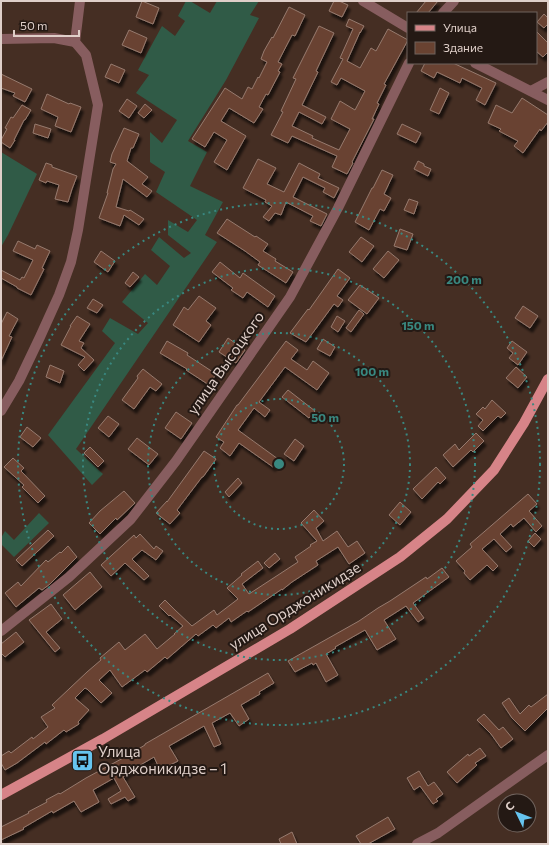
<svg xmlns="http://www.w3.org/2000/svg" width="549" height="845" font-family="Commissioner,sans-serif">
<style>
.garden{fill:#305b47}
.building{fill:#694231;stroke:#967a6e;filter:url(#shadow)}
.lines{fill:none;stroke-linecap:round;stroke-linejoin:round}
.minor{stroke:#875d5f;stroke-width:10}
.major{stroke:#d78488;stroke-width:10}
.ring{fill:none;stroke:#398880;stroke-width:2;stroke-dasharray:2 4}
.labels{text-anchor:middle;stroke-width:4;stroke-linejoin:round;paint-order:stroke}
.street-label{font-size:15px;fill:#dfcfc9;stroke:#241914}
.poi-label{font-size:15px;fill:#dfcfc9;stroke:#241914;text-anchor:start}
.centre{fill:#398880;stroke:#241914;stroke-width:2}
.ring-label{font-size:12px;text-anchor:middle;font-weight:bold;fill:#398880;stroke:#241914;stroke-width:4;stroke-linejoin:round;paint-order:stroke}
</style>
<defs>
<filter id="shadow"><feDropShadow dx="2.5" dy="4.5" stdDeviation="1" flood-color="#0009"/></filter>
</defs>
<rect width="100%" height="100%" fill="#452e23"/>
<g class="garden">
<polygon points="186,1 190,1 210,13 217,1 259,1 250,15 259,18 226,80 188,141 207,152 190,186 223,202 205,235 217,242 76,449 103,474 92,485 48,435 115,343 102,331 110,318 138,334 148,323 122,302 145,274 157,285 170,266 151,250 159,237 184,258 191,253 168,235 168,220 188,232 197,220 156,192 165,172 150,162 150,132 162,143 177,120 136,93 149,75 138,70 162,26 175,36 185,21 178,16"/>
<polygon points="1,152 37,174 8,235 1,247"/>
<polygon points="39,513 49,523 14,557 1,544 1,538 5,531 14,540"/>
</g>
<g class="building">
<polygon points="142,1 159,8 153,24 136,17"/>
<polygon points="334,1 339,1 348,5 342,17 329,11"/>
<polygon points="426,1 438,1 428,13 416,13"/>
<polygon points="289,7 305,15 295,36 292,35 278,62 282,64 278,71 280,72 268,95 266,94 259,107 263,109 254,123 229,108 221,121 246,136 227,170 214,162 227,140 214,132 205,147 192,139 225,88 242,99 248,87 252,89 258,77 259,78 267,62 261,59 264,51 272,37 273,38"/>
<polygon points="544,14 548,18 548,24 544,28 537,22"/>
<polygon points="349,19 364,26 360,33 360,32 347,61 360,68 371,48 376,51 388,29 408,40 384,84 386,85 377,103 379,104 372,119 374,119 352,162 353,163 347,174 332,167 337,156 292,136 288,143 271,135 283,112 281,111 296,79 293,78 319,26 334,33 316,71 318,72 302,105 326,117 322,124 299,112 292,126 313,136 312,138 339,150 350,129 331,119 340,101 355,110 365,91 341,78 337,85 331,82 343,59 340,58 353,29 346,26"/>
<polygon points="129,30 147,38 141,53 122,45"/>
<polygon points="536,31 548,43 548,52 543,57 536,51"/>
<polygon points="425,63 453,63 496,83 485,105 476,100 482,88 462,78 460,83 437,72 434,78 421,71"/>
<polygon points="111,64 125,70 119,83 105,77"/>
<polygon points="1,74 32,89 25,102 13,96 15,93 1,88"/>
<polygon points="440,88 449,93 439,114 430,110"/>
<polygon points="47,94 69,104 70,103 81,107 71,132 55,126 58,117 41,109"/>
<polygon points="522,98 548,115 548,122 541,131 540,129 523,153 514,146 518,141 499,131 501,129 488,123 496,105 512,113"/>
<polygon points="127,99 137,106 129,118 119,111"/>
<polygon points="145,104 152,110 144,118 138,113"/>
<polygon points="22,105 31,110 25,120 24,120 14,140 15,140 10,148 1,142 1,140 7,129 5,128 11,117 13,118"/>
<polygon points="35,124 51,129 48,138 33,133"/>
<polygon points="402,124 421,133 416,143 397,134"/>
<polygon points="124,128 139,134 133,148 131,148 127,161 148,177 142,184 152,191 147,197 123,179 116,207 129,211 130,210 144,219 139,225 124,215 120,226 99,218 108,193 107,193 113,169 116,164 110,162 112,154"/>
<polygon points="258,159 276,168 267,184 284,192 299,163 320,174 318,178 339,188 334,198 323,192 325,188 303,177 293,197 327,214 321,226 310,221 313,216 286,202 281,215 275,213 269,221 263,217 272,206 265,202 266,200 243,188"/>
<polygon points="418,161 424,164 424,166 431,169 428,176 414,169"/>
<polygon points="46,163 52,165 52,167 77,176 72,189 68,202 55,199 59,185 47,181 46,183 39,180"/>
<polygon points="382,170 393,175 384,194 391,198 384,211 380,209 369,230 355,222 372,188 373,188"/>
<polygon points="409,199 418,202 414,214 404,210"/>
<polygon points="227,219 255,237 256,236 268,244 263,251 276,259 275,261 293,272 286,283 258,265 260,262 245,251 217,233"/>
<polygon points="400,229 413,234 407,250 394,246"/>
<polygon points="361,237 374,246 362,262 349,252"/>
<polygon points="18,241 35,249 37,245 50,251 42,268 44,269 31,295 17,288 17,287 1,278 1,270 20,280 22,277 24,278 33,260 13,251"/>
<polygon points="101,251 115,261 108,272 94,262"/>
<polygon points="388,251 399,260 384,278 373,269"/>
<polygon points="220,262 240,278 243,273 275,296 268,307 247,292 243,298 231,290 233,288 212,272"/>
<polygon points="338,269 350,278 337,296 343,300 338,307 334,304 306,342 290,333 308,309 309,310"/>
<polygon points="133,272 139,277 130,287 125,283"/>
<polygon points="360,285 379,298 367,314 348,300"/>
<polygon points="199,296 216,308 206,321 211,325 199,342 173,325 184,307 188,310"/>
<polygon points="93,299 103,305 97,313 87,308"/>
<polygon points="523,306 538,316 530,328 515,318"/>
<polygon points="359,310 364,314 351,332 346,328"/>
<polygon points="7,312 18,319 9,336 12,337 1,361 1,324"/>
<polygon points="77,316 90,324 79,341 84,343 81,348 94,360 84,371 78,365 85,357 61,345 71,326 70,326"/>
<polygon points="337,316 345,321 338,332 331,327"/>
<polygon points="228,338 245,350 236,363 219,352"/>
<polygon points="323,339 335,347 330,356 317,349"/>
<polygon points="167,341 188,353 187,355 216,374 209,385 186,370 187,369 160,353"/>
<polygon points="286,341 298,350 291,359 307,370 313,361 329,373 317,390 285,367 259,402 270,410 265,417 254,408 238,430 278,459 273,467 239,443 230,456 220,448 224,442 216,437 237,405 238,405"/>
<polygon points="512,341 527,352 518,365 509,358 513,353 507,348"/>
<polygon points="50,365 64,371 60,383 46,377"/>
<polygon points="516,367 527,377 518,388 506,378"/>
<polygon points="143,369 162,384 156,391 150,387 134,409 122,400 138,378 137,376"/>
<polygon points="288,390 315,411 309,418 282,397"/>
<polygon points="492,400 506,413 501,418 498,416 483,431 478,426 483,420 476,414 483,407 485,409"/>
<polygon points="176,412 192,423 181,439 165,428"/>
<polygon points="108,416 119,424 109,437 98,428"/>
<polygon points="27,427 41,438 33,447 20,437"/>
<polygon points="476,433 484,441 473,452 471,450 453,467 443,455 455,444 459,450"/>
<polygon points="137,438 158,454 149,465 128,449"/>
<polygon points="295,439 304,446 294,461 284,454"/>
<polygon points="90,447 104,461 98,467 84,453"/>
<polygon points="204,451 216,459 203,477 202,477 177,510 180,513 170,524 156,513 167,501 167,502"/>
<polygon points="13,458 24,468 21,471 45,496 38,503 22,487 24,485 4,467"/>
<polygon points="436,467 446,478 440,484 438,482 422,499 413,489"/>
<polygon points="238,478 242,483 229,497 225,492"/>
<polygon points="124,491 135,503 117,520 116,518 100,534 89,523 100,511"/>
<polygon points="528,494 537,504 529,511 542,526 536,532 524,518 513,527 511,524 500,534 512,547 506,552 494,539 482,549 498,566 493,571 487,565 470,580 464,573 465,571 456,561 472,547 470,544"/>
<polygon points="400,502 411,512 400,525 389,515"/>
<polygon points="314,510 324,521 316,528 323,541 337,531 348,547 357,541 365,553 349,564 338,547 316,561 318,565 292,582 282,590 282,589 248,612 247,611 231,622 229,618 216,628 213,625 198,636 196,634 167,659 165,657 147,672 145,670 122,687 110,670 99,680 112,693 101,703 87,689 85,688 75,698 89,710 78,722 79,724 66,732 64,730 46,744 45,742 17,763 5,770 1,763 1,756 9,751 11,753 32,737 33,739 48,727 41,717 55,708 52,705 87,672 101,660 100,658 119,642 125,650 145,634 157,649 175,634 174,634 183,626 170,615 169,616 159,606 165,600 175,610 192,626 214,610 217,615 238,599 227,588 242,575 241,574 258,561 263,568 242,584 249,594 298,562 295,557 311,546 310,545 317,541 301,523"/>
<polygon points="48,530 54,536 22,566 16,560"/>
<polygon points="535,533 541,539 534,547 528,541"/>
<polygon points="140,534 154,549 156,546 163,551 156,560 142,550 132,559 149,576 144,580 125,563 111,576 101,565 134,535 136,538"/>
<polygon points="68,546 77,557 50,584 42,590 39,588 16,607 5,593 18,582 21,586 46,560 48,562 60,552 61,553"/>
<polygon points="275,553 280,559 269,568 264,563"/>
<polygon points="442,568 449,577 413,603 424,618 418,622 406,606 384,620 396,639 377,650 365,630 335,647 336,648 326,654 338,675 326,682 316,663 313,665 312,663 295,672 288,661 359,621 378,608 390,601 426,577 427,579"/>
<polygon points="90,572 102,587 75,610 63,595"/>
<polygon points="51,604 62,619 46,632 60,648 55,652 29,620"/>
<polygon points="16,632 24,642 5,657 1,653 1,644"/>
<polygon points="268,673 274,683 259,692 260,694 241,705 249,719 239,726 230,713 212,723 221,744 214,747 204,726 169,746 178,761 160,770 154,757 125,774 126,775 123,777 135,797 128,801 125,797 111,804 108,799 121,791 114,778 93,790 99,802 81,812 74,801 53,813 52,811 23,828 24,829 1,840 1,827 29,813 28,812 47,802 46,800 59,793 60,794 86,778 125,757 145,745 145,744"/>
<polygon points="548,694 548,708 525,731 512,718 502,703 509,698 520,714 529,705 531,707"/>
<polygon points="484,714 499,730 503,727 513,739 501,748 491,734 477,720"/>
<polygon points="480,748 486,756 475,763 477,765 457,783 447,772 468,754 469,756"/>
<polygon points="419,771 428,786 434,782 443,794 436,799 438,801 433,804 420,786 414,790 407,778"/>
<polygon points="388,817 395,829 368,844 361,844 356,836"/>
<polygon points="292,832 297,844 281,844 279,839"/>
</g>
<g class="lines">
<g class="minor">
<polyline points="363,1 408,28"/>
<polyline points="443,13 454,1"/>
<polyline points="1,39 54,38 75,42"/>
<polyline points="475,63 548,100"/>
<polyline points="531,91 548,82"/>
<polyline points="1,411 19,381 40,337 59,295 71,262 78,230 98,105 86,55 75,42 80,1"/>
<polyline points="1,631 69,577 131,519 176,461 290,297 338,208 409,63"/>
<polyline points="417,844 438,833 548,755"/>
</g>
<polyline class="major" points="1,795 103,739 290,629 400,557 447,519 494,470 524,423 548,379"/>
</g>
<g class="ring">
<circle cx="279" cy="464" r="65"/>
<circle cx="279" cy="464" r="131"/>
<circle cx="279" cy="464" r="196"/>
<circle cx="279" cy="464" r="261"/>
</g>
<defs>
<symbol id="bus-square" viewBox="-11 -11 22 22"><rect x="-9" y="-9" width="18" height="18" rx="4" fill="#66c4ef" stroke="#241914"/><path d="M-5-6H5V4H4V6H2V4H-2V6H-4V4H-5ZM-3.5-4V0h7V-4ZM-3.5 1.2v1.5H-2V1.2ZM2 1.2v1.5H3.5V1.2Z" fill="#111"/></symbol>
</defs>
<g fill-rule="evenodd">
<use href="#bus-square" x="70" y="748" width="25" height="25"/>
</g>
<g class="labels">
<g class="street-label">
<text transform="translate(226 363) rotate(-55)" y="5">улица Высоцкого</text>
<text transform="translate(295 606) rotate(-32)" y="5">улица Орджоникидзе</text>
</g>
<g class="poi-label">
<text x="98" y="757">Улица<tspan x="98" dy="17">Орджоникидзе – 1</tspan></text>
</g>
</g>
<circle cx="279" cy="464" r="6" class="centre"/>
<g class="ring-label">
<text x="464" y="284">200 m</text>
<text x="418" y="330">150 m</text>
<text x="372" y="376">100 m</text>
<text x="325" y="422">50 m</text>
</g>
<rect width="549" height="845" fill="none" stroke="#dfcfc9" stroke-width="4"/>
<rect x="407" y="12" width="130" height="52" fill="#241914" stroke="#6f625c"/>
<rect x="415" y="25" width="20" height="6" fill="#d78488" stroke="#6f625c"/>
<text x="443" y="32" font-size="12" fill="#dfcfc9">Улица</text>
<rect x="415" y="42" width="20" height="12" fill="#694231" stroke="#6f625c"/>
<text x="443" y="52" font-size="12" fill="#dfcfc9">Здание</text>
<g transform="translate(517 813) rotate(313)"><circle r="19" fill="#241914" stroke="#6f625c"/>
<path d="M0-3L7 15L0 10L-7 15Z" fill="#66c4ef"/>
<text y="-6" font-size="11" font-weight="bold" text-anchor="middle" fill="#dfcfc9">С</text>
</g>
<path d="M14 30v6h65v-6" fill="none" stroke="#dfcfc9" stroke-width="2"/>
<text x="20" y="30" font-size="12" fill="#dfcfc9" stroke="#241914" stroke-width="3" paint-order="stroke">50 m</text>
</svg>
